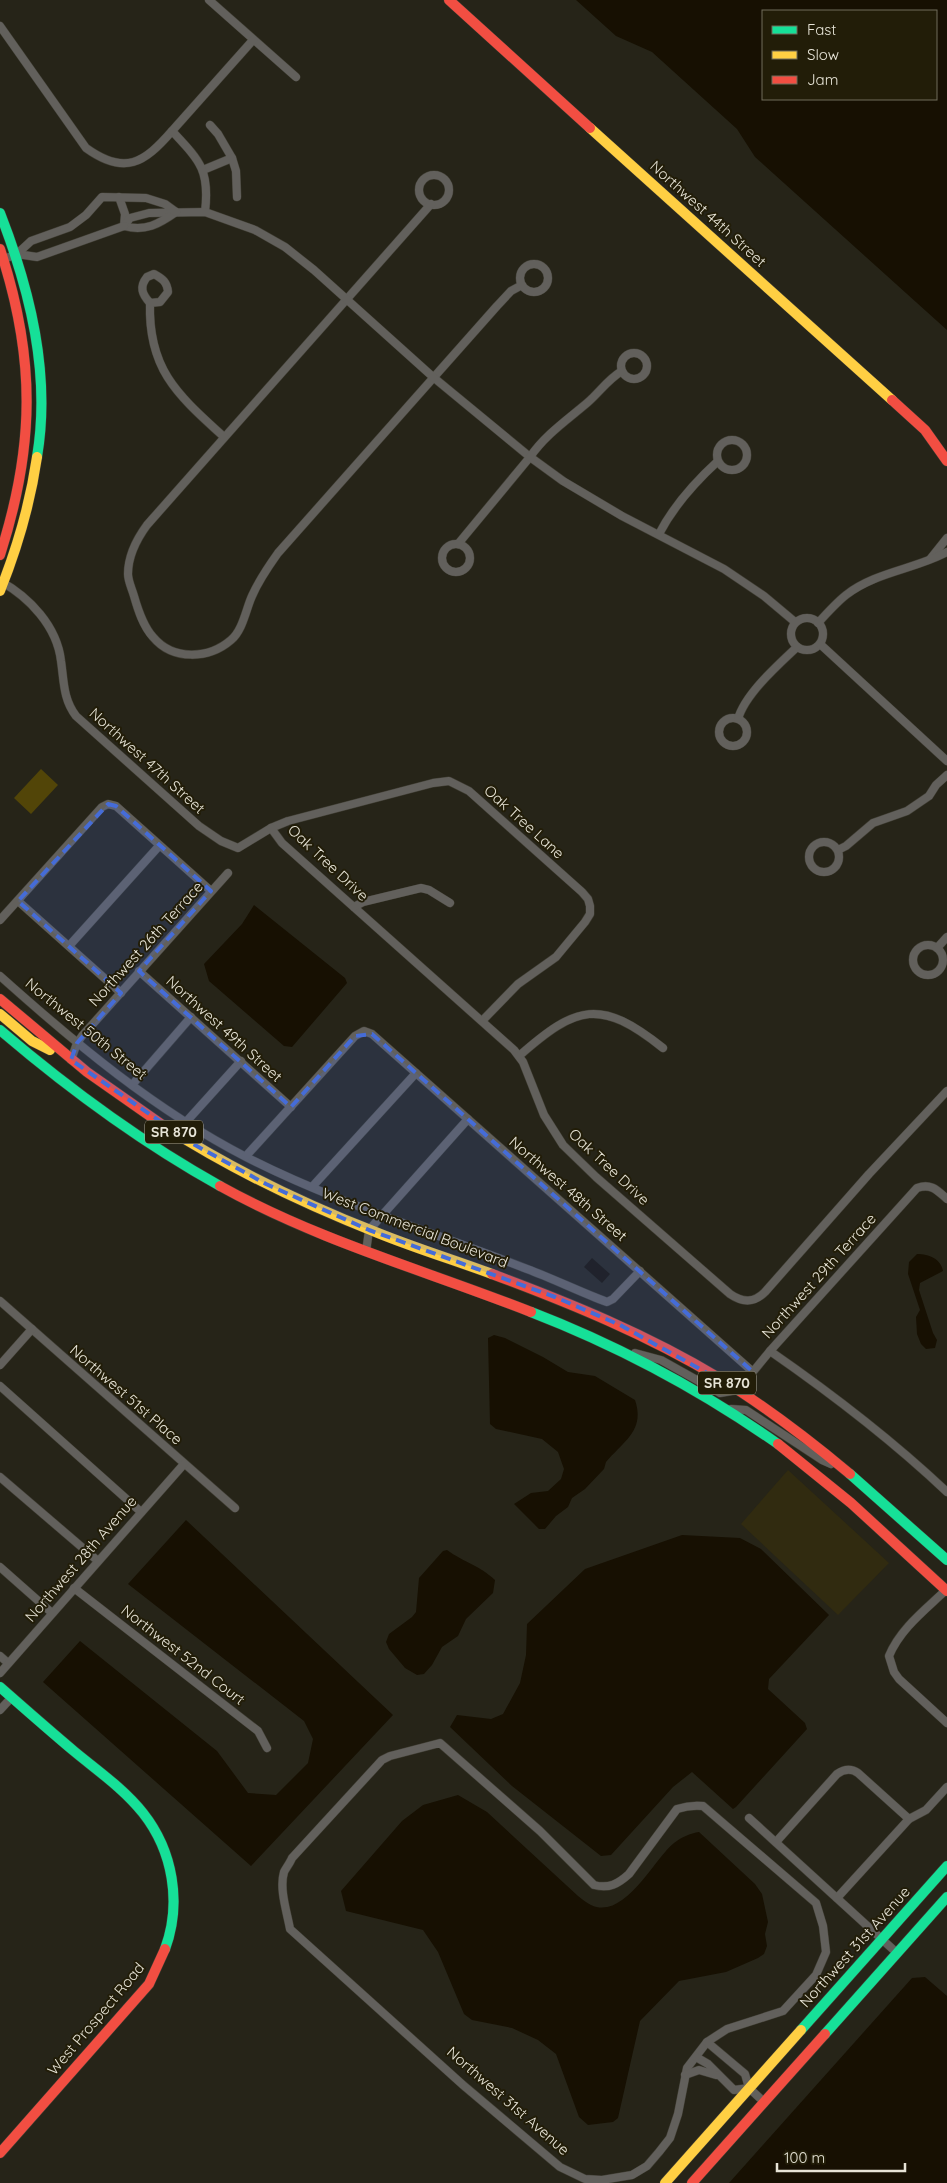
<svg xmlns="http://www.w3.org/2000/svg" width="947" height="2183" font-family="Quicksand,sans-serif">
<style>
.built{fill:#312b10}
.green{fill:#524508}
.water{fill:#171002;fill-rule:evenodd}
.lines{fill:none;stroke-linecap:round;stroke-linejoin:round}
.street-casing{stroke:#403e34;stroke-width:9}
.fast-casing{stroke:#403e34;stroke-width:11}
.slow-casing{stroke:#403e34;stroke-width:11}
.jam-casing{stroke:#403e34;stroke-width:11}
.street{stroke:#62605c;stroke-width:8}
.fast{stroke:#16e098;stroke-width:10}
.slow{stroke:#ffcf43;stroke-width:10}
.jam{stroke:#f24e42;stroke-width:10}
.marked{fill:#456cd8;fill-opacity:0.2;stroke:#456cd8;stroke-width:4;stroke-dasharray:10 6;stroke-linejoin:round}
.labels{text-anchor:middle;stroke-width:4;stroke-linejoin:round;paint-order:stroke}
.shield{fill:#221d08;stroke:#aca899;stroke-width:1}
.shield-label{font-size:14px;font-weight:bold;fill:#e7e4d7}
.street-label{font-size:15px;fill:#e7e4d7;stroke:#221d08}
</style>
<rect width="100%" height="100%" fill="#262418"/>
<polygon class="built" points="788,1470 889,1563 838,1615 741,1524"/>
<polygon class="green" points="41,769 58,785 31,814 14,798"/>
<g class="water">
<path d="M576,0H947V330L755,157L737,129L652,52L616,36ZM763,11H936V99H763Z"/>
<polygon points="254,905 345,978 347,983 292,1047 284,1046 209,981 204,964 242,924"/>
<path d="M917,1254C929,1254 941,1259 943,1271L920,1283L919,1290L933,1333L937,1340L935,1348L926,1349L921,1344L917,1334L916,1317L920,1310L908,1274L909,1262Z"/>
<polygon points="592,1258 610,1274 602,1283 584,1267"/>
<path d="M494,1335L505,1338L543,1357L568,1372L595,1376L635,1400C645,1430 625,1440 606,1462L604,1469L585,1489L572,1498L568,1507L556,1516L545,1529H539L514,1504L531,1493L548,1491L561,1479L564,1469L558,1452L542,1439L496,1429L490,1424L488,1338Z"/>
<polygon points="186,1520 393,1715 251,1866 43,1682 80,1641 217,1751 248,1793 276,1795 308,1763 313,1739 304,1721 128,1584"/>
<polygon points="682,1535 740,1538 761,1549 829,1615 769,1679 768,1689 805,1723 807,1729 736,1807 733,1809 692,1772 673,1787 611,1855 601,1856 512,1786 450,1727 457,1715 491,1719 503,1714 520,1683 526,1655 527,1624 585,1569"/>
<path d="M447,1550C465,1563 479,1565 495,1580L493,1593L466,1619L458,1636L442,1647L432,1665L424,1674L417,1675L405,1668L389,1649L386,1642L389,1634L412,1617L416,1612L419,1578L443,1551Z"/>
<path d="M458,1795L487,1812L578,1896C582,1899 587,1903 591,1905C624,1921 654,1859 674,1843C680,1838 691,1833 699,1832L755,1884L762,1894L768,1922L765,1934L767,1946L764,1954L758,1958L726,1972L679,1981L640,2021L618,2118L613,2122L588,2125L579,2117L556,2054L538,2040L512,2028L472,2020L464,2014L438,1952L423,1930L346,1911L341,1891L402,1821L423,1805Z"/>
<polygon points="925,1977 947,1996 947,2183 729,2183 912,1978"/>
</g>
<g class="lines">
<defs>
<g id="street">
<polyline points="209,0 296,77"/>
<path d="M0,26L86,148C125,176 144,163 172,131"/>
<polyline points="210,125 218,134 232,158"/>
<polyline points="203,170 232,158 236,171 237,197"/>
<circle cx="434" cy="190" r="15"/>
<polyline points="119,197 125,214 124,226"/>
<path d="M431,204L147,525C136,540 128,556 128,574C128,581 132,589 134,596C138,610 143,626 153,637C173,661 209,659 231,640C243,630 246,609 252,596C259,580 268,567 278,553L497,306L511,291L522,285"/>
<path d="M205,212C210,170 200,161 172,131L253,40"/>
<polyline points="124,226 130,218 149,213 205,212 255,230 285,247 314,270 433,377 530,457 458,544"/>
<path d="M124,226C145,232 159,224 176,212"/>
<polyline points="17,254 37,257 124,226"/>
<polyline points="4,259 17,254 31,241 70,227 86,215 102,197 146,198 165,204 176,212"/>
<circle cx="534" cy="278" r="14"/>
<path d="M150,303C142,294 139,287 147,277L154,274C163,279 167,282 168,292L160,302L150,303C148,370 178,395 224,437"/>
<circle cx="634" cy="366" r="13"/>
<path d="M622,371C608,379 599,393 587,403C567,420 545,435 530,457L563,481L622,516L724,569L764,596L795,622"/>
<circle cx="732" cy="455" r="15"/>
<path d="M659,534C674,505 694,483 718,461"/>
<circle cx="456" cy="558" r="14"/>
<polyline points="931,558 947,538"/>
<path d="M0,581C29,597 57,626 61,661C64,681 63,699 76,716L199,826L221,841L238,848L271,828L288,821L433,783L449,781L469,791L582,892L588,899L590,906V914L585,922L556,957L518,984L482,1021"/>
<circle cx="807" cy="634" r="16"/>
<path d="M818,623C827,613 836,603 846,595C875,572 916,569 947,552"/>
<polyline points="820,644 947,761"/>
<circle cx="733" cy="732" r="14"/>
<path d="M738,719C745,694 778,665 797,647"/>
<path d="M271,828L282,843L514,1050L523,1062L544,1115L563,1145L596,1177L730,1294C743,1303 754,1303 765,1292L869,1174L947,1091"/>
<circle cx="824" cy="857" r="15"/>
<polyline points="838,850 846,846 873,823 907,811 929,796 936,785 947,775"/>
<polyline points="18,901 121,993"/>
<polyline points="354,907 363,902 421,888 429,890 450,903"/>
<polyline points="0,920 102,807 108,804 116,806 211,891"/>
<circle cx="928" cy="960" r="15"/>
<polyline points="69,946 159,846"/>
<polyline points="937,948 947,937"/>
<polyline points="139,971 291,1107"/>
<path d="M0,976C76,1044 155,1110 246,1157C336,1203 433,1232 527,1269C554,1279 580,1292 607,1302L613,1299L640,1271"/>
<path d="M519,1056C577,1005 600,998 663,1048"/>
<polyline points="71,1060 77,1043 82,1036 228,873"/>
<polyline points="132,1085 191,1017"/>
<polyline points="186,1122 241,1061"/>
<polyline points="246,1156 355,1036 364,1031 372,1034 752,1371"/>
<polyline points="312,1187 416,1073"/>
<polyline points="366,1252 369,1230 468,1119"/>
<polyline points="0,1301 235,1508"/>
<path d="M770,1351C832,1394 892,1440 947,1492"/>
<path d="M635,1353L661,1360L720,1393L738,1390L770,1351L917,1188C931,1183 937,1190 947,1199"/>
<polyline points="0,1365 32,1329"/>
<polyline points="0,1386 141,1512"/>
<polyline points="731,1409 746,1410 822,1460 831,1464"/>
<polyline points="0,1477 98,1561"/>
<polyline points="0,1567 52,1613"/>
<polyline points="74,1588 258,1731 267,1748"/>
<path d="M946,1590C925,1610 900,1629 889,1656L894,1672L899,1679L947,1723"/>
<polyline points="0,1656 8,1663"/>
<polyline points="0,1673 184,1464"/>
<polyline points="0,1710 12,1697"/>
<path d="M440,1743L540,1831L594,1885C609,1889 618,1884 629,1874L677,1809C686,1806 693,1805 703,1806L816,1903L823,1926L826,1952L816,1975L783,2011L727,2029L707,2042L687,2068L678,2114L670,2138L659,2152L647,2166L632,2175L602,2180L585,2179L560,2167L463,2085L290,1929C287,1912 279,1889 284,1872C286,1868 290,1863 292,1858L382,1760L390,1756Z"/>
<polyline points="749,1818 897,1953"/>
<path d="M776,1842L837,1774C844,1769 851,1768 858,1773L909,1819"/>
<polyline points="837,1898 909,1819 926,1810 947,1787"/>
<polyline points="707,2042 745,2074 749,2088 764,2102"/>
<polyline points="696,2057 708,2064 734,2090 749,2088"/>
<polyline points="685,2075 699,2070 716,2075"/>
</g>
<g id="fast">
<path d="M0,213C30,290 51,374 37,457"/>
<path d="M0,1030C69,1089 141,1142 220,1186"/>
<path d="M531,1312C619,1346 701,1390 778,1444"/>
<polyline points="850,1474 947,1560"/>
<path d="M0,1687C25,1709 50,1731 75,1752C98,1771 124,1789 143,1813C173,1851 182,1903 165,1949"/>
<polyline points="801,2030 947,1866"/>
<polyline points="825,2034 947,1897"/>
</g>
<g id="slow">
<polyline points="590,128 892,400"/>
<path d="M0,591C18,546 30,505 37,457"/>
<polyline points="0,1014 32,1041 50,1050"/>
<path d="M164,1126C231,1169 304,1204 378,1233C415,1248 454,1260 492,1274"/>
<polyline points="665,2183 801,2030"/>
</g>
<g id="jam">
<polyline points="449,0 590,128"/>
<path d="M0,249C36,358 35,446 0,555"/>
<polyline points="892,400 925,430 947,461"/>
<polyline points="0,999 87,1072 164,1126"/>
<path d="M220,1186C319,1241 427,1271 531,1312"/>
<path d="M492,1274C570,1303 648,1335 719,1378C765,1406 808,1439 850,1474"/>
<polyline points="778,1444 851,1503 947,1591"/>
<polyline points="0,2153 149,1984 165,1949"/>
<polyline points="692,2183 825,2034"/>
</g>
</defs>
<use href="#street" class="street-casing"/>
<use href="#fast" class="fast-casing"/>
<use href="#slow" class="slow-casing"/>
<use href="#jam" class="jam-casing"/>
<use href="#street" class="street"/>
<use href="#fast" class="fast"/>
<use href="#slow" class="slow"/>
<use href="#jam" class="jam"/>
</g>
<path class="marked" d="M108,804L116,806L211,891L139,971L291,1107L355,1036L372,1034L752,1371L738,1390L620,1325L555,1297L369,1230L266,1184L193,1144L71,1060L77,1043L121,993L18,901Z"/>
<g class="labels">
<g class="shield">
<rect x="145" y="1120.5" width="58" height="23" rx="4"/>
<rect x="698" y="1371.5" width="58" height="23" rx="4"/>
</g>
<g class="shield-label">
<text x="174" y="1137">SR 870</text>
<text x="727" y="1388">SR 870</text>
</g>
<g class="street-label">
<text transform="translate(708 214) rotate(42)" y="5">Northwest 44th Street</text>
<text transform="translate(147 761) rotate(42)" y="5">Northwest 47th Street</text>
<text transform="translate(524 822) rotate(42)" y="5">Oak Tree Lane</text>
<text transform="translate(328 863) rotate(43)" y="5">Oak Tree Drive</text>
<text transform="translate(146 944) rotate(-48)" y="5">Northwest 26th Terrace</text>
<text transform="translate(86 1029) rotate(39)" y="5">Northwest 50th Street</text>
<text transform="translate(224 1029) rotate(42)" y="5">Northwest 49th Street</text>
<text transform="translate(609 1167) rotate(43)" y="5">Oak Tree Drive</text>
<text transform="translate(568 1189) rotate(41)" y="5">Northwest 48th Street</text>
<text transform="translate(415 1228) rotate(21)" y="5">West Commercial Boulevard</text>
<text transform="translate(819 1276) rotate(-48)" y="5">Northwest 29th Terrace</text>
<text transform="translate(126 1395) rotate(41)" y="5">Northwest 51st Place</text>
<text transform="translate(81 1559) rotate(-49)" y="5">Northwest 28th Avenue</text>
<text transform="translate(183 1655) rotate(38)" y="5">Northwest 52nd Court</text>
<text transform="translate(855 1947) rotate(-48)" y="5">Northwest 31st Avenue</text>
<text transform="translate(96 2019) rotate(-50)" y="5">West Prospect Road</text>
<text transform="translate(508 2101) rotate(41)" y="5">Northwest 31st Avenue</text>
</g>
</g>
<rect x="762" y="10" width="175" height="90" fill="#221d08" stroke="#716d5b"/>
<rect x="772" y="26" width="25" height="8" fill="#16e098" stroke="#716d5b"/>
<text x="807" y="35" font-size="15" fill="#e7e4d7">Fast</text>
<rect x="772" y="51" width="25" height="8" fill="#ffcf43" stroke="#716d5b"/>
<text x="807" y="60" font-size="15" fill="#e7e4d7">Slow</text>
<rect x="772" y="76" width="25" height="8" fill="#f24e42" stroke="#716d5b"/>
<text x="807" y="85" font-size="15" fill="#e7e4d7">Jam</text>
<path d="M777 2163v8h128v-8" fill="none" stroke="#e7e4d7" stroke-width="2.5"/>
<text x="784" y="2163" font-size="15" fill="#e7e4d7" stroke="#221d08" stroke-width="4" paint-order="stroke">100 m</text>
</svg>
